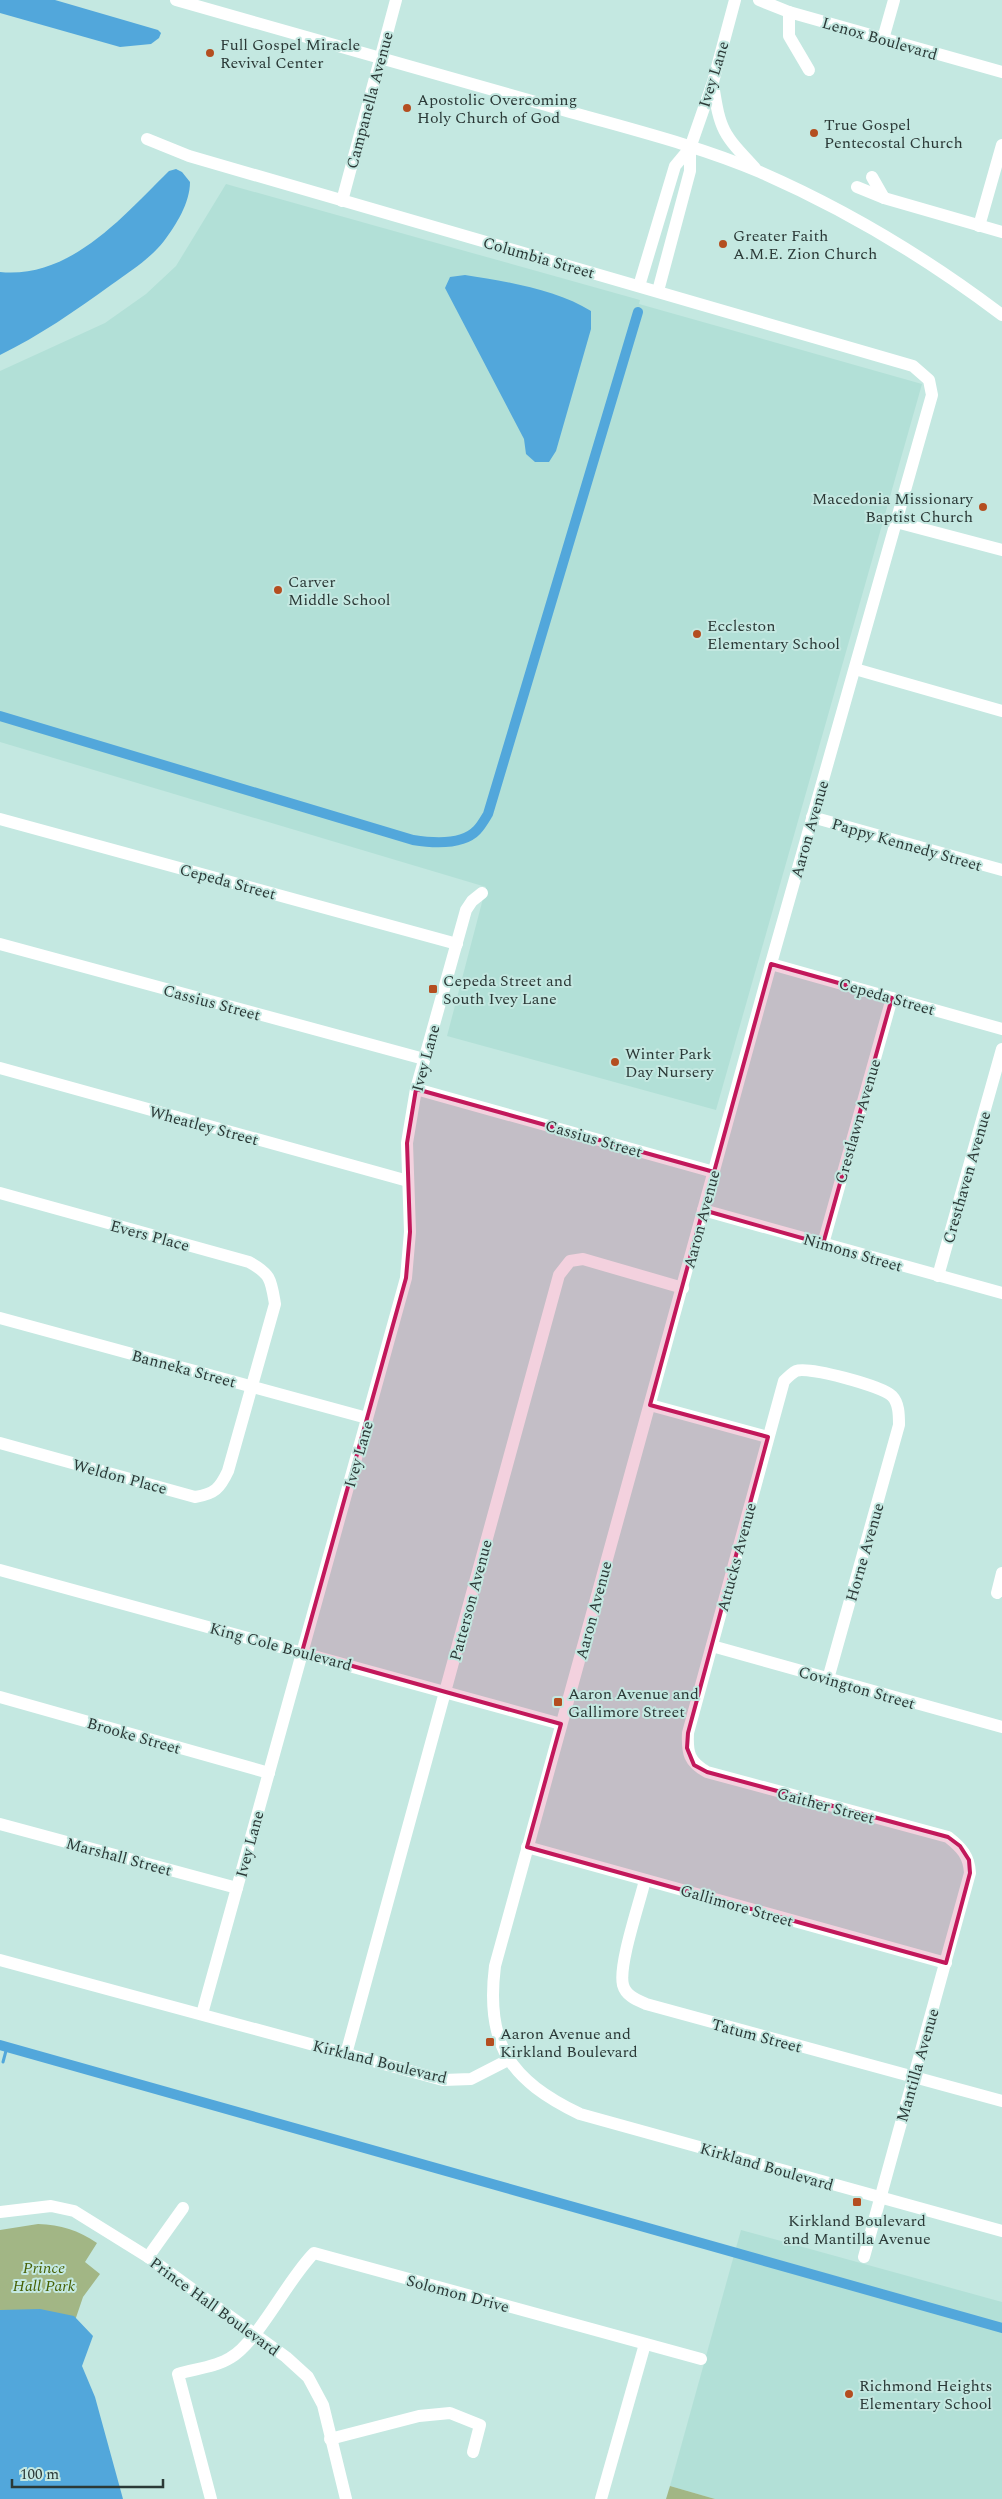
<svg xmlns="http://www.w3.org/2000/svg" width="1002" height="2499" font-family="Spectral,serif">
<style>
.built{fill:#b2e0d7}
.green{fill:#a2b685}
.water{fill:#52a7db}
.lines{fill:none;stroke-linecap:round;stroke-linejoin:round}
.stream{stroke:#52a7db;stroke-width:3}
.canal{stroke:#52a7db;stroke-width:10}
.minor{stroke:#fff;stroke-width:12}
.marked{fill:#c2185b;fill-opacity:0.2;stroke:#c2185b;stroke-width:4;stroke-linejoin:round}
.poi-dot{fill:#b44e20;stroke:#c4e8e1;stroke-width:2}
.labels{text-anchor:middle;stroke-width:4;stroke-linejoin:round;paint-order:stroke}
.street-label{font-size:16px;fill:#2b3937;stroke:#c4e8e1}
.poi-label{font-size:16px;fill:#2b3937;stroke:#c4e8e1;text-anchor:start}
.park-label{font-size:16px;font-style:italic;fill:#466004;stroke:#c4e8e1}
</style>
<rect width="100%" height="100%" fill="#c4e8e1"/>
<g class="built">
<polygon points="226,184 640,300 639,304 922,384 716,1110 447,1036 486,887 0,742 0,371 105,323 146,294 176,266"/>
<polygon points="741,2230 1002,2302 1002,2499 715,2499 670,2486"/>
</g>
<g class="green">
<path d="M38,2224C61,2225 78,2230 97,2243L85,2262L100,2274L83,2297L62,2359L0,2342V2230Z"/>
<polygon points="670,2486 715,2499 666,2499"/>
</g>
<g class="water">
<polygon points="0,0 55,0 158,30 161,33 159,38 151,44 120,47 0,13"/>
<path d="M176,169L182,172L190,182C190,203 176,225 164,241C150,259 129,272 111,285C75,311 39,336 0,355V272C71,279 123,216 169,171Z"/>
<path d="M465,275C505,281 557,290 591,311V329L556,451L549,462H535L526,454L524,439L445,288L450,277Z"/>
<polygon points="40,2309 74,2316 93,2336 82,2366 95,2397 123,2499 0,2499 0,2310"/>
</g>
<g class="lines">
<polyline class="stream" points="3,2062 7,2047"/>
<g class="canal">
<path d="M0,716L413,840C432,843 462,846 477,830C481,826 485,819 488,814L638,312"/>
<polyline points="0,2045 1002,2328"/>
</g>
<g class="minor">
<path d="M176,0C299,35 423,70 546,105C617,126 692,143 760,172C845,209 928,259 1002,315"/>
<polyline points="759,0 789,12 1002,72"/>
<polyline points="789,12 789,36 809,70"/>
<polyline points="883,39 894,0"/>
<path d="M713,84C720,131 723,134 755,168"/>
<path d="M147,139L189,156L913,366L929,380L932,395L770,967L495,1966C485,2045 510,2080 580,2114L1002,2231"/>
<polyline points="872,177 884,198"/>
<polyline points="857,187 884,198 1002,232"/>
<polyline points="342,201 396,0"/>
<polyline points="979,226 1002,145"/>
<polyline points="639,286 675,166 690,148 713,82 735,0"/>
<polyline points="658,291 690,171 690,148"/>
<polyline points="896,522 1002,550"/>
<polyline points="855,669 1002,711"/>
<polyline points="812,817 1002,870"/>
<polyline points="0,819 457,944"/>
<polyline points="0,944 424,1059"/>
<polyline points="771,964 1002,1029"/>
<polyline points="0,1068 408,1181"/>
<polyline points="416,1089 714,1172"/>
<path d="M0,1193L249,1262C271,1274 271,1280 275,1304L228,1471C220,1488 215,1494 195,1497L0,1443"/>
<polyline points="703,1210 1002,1293"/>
<polyline points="823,1244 892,998"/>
<polyline points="938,1276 1002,1049"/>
<polyline points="0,1318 367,1418"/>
<polyline points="650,1405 768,1437"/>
<polyline points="0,1570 561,1724"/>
<polyline points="997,1593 1002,1573"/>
<polyline points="712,1646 1002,1727"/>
<path d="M828,1679L899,1425C899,1415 899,1403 892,1396C882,1386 808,1366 796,1371C792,1373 787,1378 784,1381L688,1733C687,1753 689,1762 707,1772L948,1837C962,1848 969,1856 970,1873L864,2257"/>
<polyline points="0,1697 269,1773"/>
<polyline points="0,1824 237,1888"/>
<polyline points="527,1847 946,1963"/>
<path d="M645,1880C640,1902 618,1965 623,1985C626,1996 637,2000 646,2004L1002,2101"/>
<polyline points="0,1960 443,2080 471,2079 508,2060"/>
<polyline points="202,2014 406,1278 410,1232 407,1143 416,1089 466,910 472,901 482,893"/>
<polyline points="346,2054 559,1275 570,1261 583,1259 683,1288"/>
<polyline points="0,2212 51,2206 74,2211 148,2257 286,2357 308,2377 323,2405 346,2499"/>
<polyline points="148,2257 183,2208"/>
<polyline points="330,2439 419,2416 450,2413 480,2425 473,2452"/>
<path d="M211,2499L178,2374C194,2369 216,2367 230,2358C258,2342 287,2280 314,2253L701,2359"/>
<polyline points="601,2499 645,2344"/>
</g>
</g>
<path class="marked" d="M771,964L892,998L823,1244L703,1210L650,1405L768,1437L688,1733L687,1748L694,1765L707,1772L948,1837L960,1846L969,1860L970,1873L946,1963L527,1847L561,1724L302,1652L406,1278L410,1232L407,1143L416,1089L714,1172Z"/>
<g class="poi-dot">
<circle cx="210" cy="53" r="5"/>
<circle cx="407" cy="108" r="5"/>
<circle cx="814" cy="133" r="5"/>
<circle cx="723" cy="244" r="5"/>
<circle cx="983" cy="507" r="5"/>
<circle cx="278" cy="590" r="5"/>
<circle cx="697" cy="634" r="5"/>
<rect x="428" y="984" width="10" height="10" rx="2.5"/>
<circle cx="615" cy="1062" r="5"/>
<rect x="553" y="1697" width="10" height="10" rx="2.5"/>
<rect x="485" y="2037" width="10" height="10" rx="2.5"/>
<rect x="852" y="2197" width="10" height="10" rx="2.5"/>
<circle cx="849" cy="2394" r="5"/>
</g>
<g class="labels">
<g class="street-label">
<text transform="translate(880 38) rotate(16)" y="6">Lenox Boulevard</text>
<text transform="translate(713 74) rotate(-73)" y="6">Ivey Lane</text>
<text transform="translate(369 100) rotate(-75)" y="6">Campanella Avenue</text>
<text transform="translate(539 257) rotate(16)" y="6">Columbia Street</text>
<text transform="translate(809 829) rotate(-74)" y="6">Aaron Avenue</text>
<text transform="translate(907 844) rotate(16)" y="6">Pappy Kennedy Street</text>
<text transform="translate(228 881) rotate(15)" y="6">Cepeda Street</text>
<text transform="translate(887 996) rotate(16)" y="6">Cepeda Street</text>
<text transform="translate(212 1002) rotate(15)" y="6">Cassius Street</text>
<text transform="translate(425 1058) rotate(-75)" y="6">Ivey Lane</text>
<text transform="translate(857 1121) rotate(-74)" y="6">Crestlawn Avenue</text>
<text transform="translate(204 1125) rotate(15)" y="6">Wheatley Street</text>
<text transform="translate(594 1138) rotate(16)" y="6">Cassius Street</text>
<text transform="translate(966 1177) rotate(-74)" y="6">Cresthaven Avenue</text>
<text transform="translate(701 1219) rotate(-75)" y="6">Aaron Avenue</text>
<text transform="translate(150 1235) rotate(15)" y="6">Evers Place</text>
<text transform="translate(853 1252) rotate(16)" y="6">Nimons Street</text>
<text transform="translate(184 1368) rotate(15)" y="6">Banneka Street</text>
<text transform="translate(358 1454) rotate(-74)" y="6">Ivey Lane</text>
<text transform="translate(120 1476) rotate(15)" y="6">Weldon Place</text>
<text transform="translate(864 1552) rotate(-74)" y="6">Horne Avenue</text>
<text transform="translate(736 1557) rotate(-75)" y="6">Attucks Avenue</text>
<text transform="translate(470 1600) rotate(-75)" y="6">Patterson Avenue</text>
<text transform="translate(593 1610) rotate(-75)" y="6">Aaron Avenue</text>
<text transform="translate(281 1646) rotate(15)" y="6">King Cole Boulevard</text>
<text transform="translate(857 1687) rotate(16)" y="6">Covington Street</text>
<text transform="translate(134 1735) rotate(16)" y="6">Brooke Street</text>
<text transform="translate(826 1805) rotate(15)" y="6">Gaither Street</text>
<text transform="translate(249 1844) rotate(-75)" y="6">Ivey Lane</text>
<text transform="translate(119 1856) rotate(15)" y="6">Marshall Street</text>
<text transform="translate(737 1905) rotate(16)" y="6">Gallimore Street</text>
<text transform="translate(757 2035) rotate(15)" y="6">Tatum Street</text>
<text transform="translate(380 2061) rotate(14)" y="6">Kirkland Boulevard</text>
<text transform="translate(917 2065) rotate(-74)" y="6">Mantilla Avenue</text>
<text transform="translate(767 2166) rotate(16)" y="6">Kirkland Boulevard</text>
<text transform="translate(458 2293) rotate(15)" y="6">Solomon Drive</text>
<text transform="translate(215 2306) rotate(36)" y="6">Prince Hall Boulevard</text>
</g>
<g class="poi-label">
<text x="220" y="50">Full Gospel Miracle<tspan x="220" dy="18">Revival Center</tspan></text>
<text x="417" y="105">Apostolic Overcoming<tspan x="417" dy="18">Holy Church of God</tspan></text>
<text x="824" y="130">True Gospel<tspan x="824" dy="18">Pentecostal Church</tspan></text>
<text x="733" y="241">Greater Faith<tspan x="733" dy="18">A.M.E. Zion Church</tspan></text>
<text x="973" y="504" text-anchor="end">Macedonia Missionary<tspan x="973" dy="18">Baptist Church</tspan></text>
<text x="288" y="587">Carver<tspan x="288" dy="18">Middle School</tspan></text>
<text x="707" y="631">Eccleston<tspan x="707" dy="18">Elementary School</tspan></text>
<text x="443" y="986">Cepeda Street and<tspan x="443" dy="18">South Ivey Lane</tspan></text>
<text x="625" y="1059">Winter Park<tspan x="625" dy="18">Day Nursery</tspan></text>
<text x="568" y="1699">Aaron Avenue and<tspan x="568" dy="18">Gallimore Street</tspan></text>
<text x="500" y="2039">Aaron Avenue and<tspan x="500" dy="18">Kirkland Boulevard</tspan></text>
<text x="857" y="2226" text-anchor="middle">Kirkland Boulevard<tspan x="857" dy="18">and Mantilla Avenue</tspan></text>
<text x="859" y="2391">Richmond Heights<tspan x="859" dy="18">Elementary School</tspan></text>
</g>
<g class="park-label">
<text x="44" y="2273">Prince<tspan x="44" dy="18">Hall Park</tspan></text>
</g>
</g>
<path d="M12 2479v8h151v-8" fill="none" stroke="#2b3937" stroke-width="2.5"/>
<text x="20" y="2479" font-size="15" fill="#2b3937" stroke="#c4e8e1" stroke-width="4" paint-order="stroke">100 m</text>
</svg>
